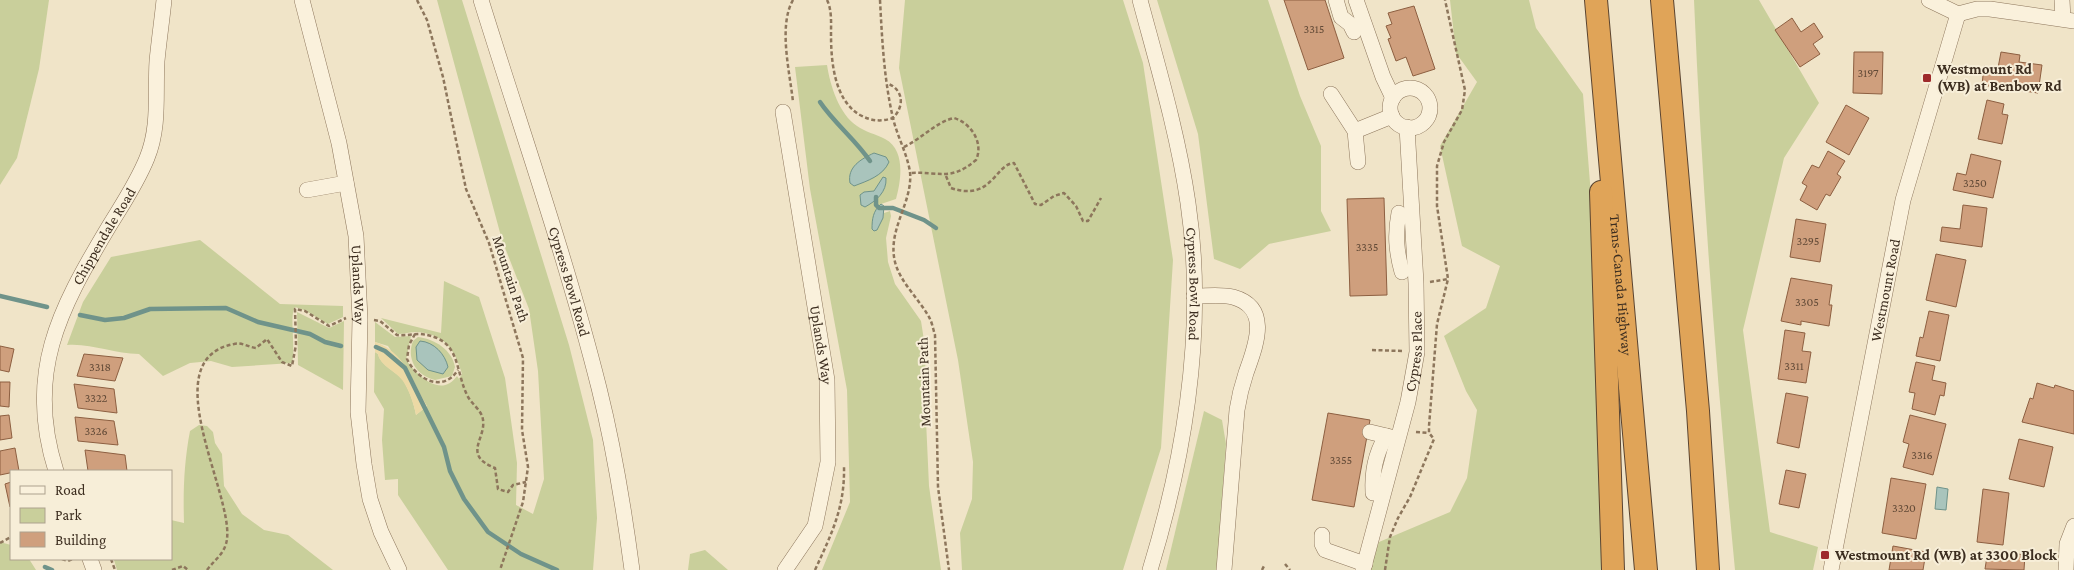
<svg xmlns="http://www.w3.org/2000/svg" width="2074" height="570" font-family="'Crimson Pro',serif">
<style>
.green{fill:#c9cf9b;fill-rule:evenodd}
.sand{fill:#ecd9a5}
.water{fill:#a9c4bc;stroke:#6f938a}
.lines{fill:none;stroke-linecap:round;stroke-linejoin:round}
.stream{stroke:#6f938a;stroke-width:4.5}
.building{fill:#cf9f7d;stroke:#8d5f41}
.minor-casing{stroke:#8d765c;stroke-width:16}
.highway-casing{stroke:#5b4430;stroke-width:24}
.path{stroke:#8d765c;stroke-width:2.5;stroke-dasharray:4 2.5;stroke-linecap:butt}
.minor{stroke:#faf1dc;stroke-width:15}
.highway{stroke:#e0a458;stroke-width:22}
.poi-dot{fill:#9e2a2b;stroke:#f7eed8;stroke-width:2}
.labels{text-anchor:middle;stroke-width:4;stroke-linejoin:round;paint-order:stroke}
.number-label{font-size:12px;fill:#624a37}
.poi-label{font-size:15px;font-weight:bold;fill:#3d2e20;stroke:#f7eed8;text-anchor:start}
.street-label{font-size:15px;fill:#3d2e20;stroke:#f7eed8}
</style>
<rect width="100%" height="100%" fill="#f0e4c8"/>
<g class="green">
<polygon points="0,0 49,0 39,69 17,158 0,185"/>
<path d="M437,0H462L569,345L593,440L597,518L593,570H448L398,495V479L385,480L382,440L384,409L374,392L375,352L378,354C381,366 396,371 403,380C409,390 414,403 416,415L427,406L388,346L375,342V322L395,337L411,336L406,360C417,375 441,399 457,376L459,379L462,374C455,350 445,334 417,332C410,332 404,334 398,334L381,318L441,333L444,281L479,297L505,378L517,463L516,505L533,514L544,479L538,371L529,309L502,240Z"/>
<polygon points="905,0 1123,0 1143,63 1173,260 1161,448 1123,570 962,570 960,533 972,499 973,462 958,360 899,68"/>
<polygon points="1157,0 1268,0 1300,96 1321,146 1321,211 1331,231 1269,244 1240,269 1214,259 1198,134"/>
<polygon points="1450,0 1529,0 1536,28 1583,94 1590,183 1606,515 1605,570 1369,570 1379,542 1450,512 1467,478 1477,410 1466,391 1444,336 1486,308 1500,266 1462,246 1440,146 1477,82 1456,53"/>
<path d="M1694,0H1759L1819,103L1784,158L1743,330L1770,532L1818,547L1813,570H1735C1717,380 1702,191 1694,0Z"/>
<path d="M827,65C830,85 839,114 857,126C865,132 876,134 885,139C906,150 901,181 896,199L881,204L876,209L883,218L884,213L890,211L891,216L886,238L888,262L895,284L921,321L925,347L926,420L929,486L941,570H822L850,502L847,390L810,189L795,67ZM886,183L875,202L864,192L874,191L879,185Z"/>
<path d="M200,240L280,304L343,306V317L328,324L304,310L295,307C289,316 296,348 292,363L232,367L211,361L190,363L163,376L139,354C114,354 91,343 67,345L83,302L111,257Z"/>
<polygon points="297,312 329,328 344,321 343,390 298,365"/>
<path d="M418,337C435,339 452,350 455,367L452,376L435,380C416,376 406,358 413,341Z"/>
<polygon points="1204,411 1222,420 1226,444 1217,570 1166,570"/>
<path d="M199,425L207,426L213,432L215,443L222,454L224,486L242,514L264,530L288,535L333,570H117L114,560L116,559H171V520L184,523C183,492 184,462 190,431Z"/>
<polygon points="0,542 11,545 11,559 29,559 36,570 0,570"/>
<polygon points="705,550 728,570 688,570 690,554"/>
</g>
<path class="sand" d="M375,342C405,352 412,381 427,406L416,415C414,404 409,390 403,381C396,371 380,366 378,354L375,352Z"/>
<g class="water">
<path d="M874,153L886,157L889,162C883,176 867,181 854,186L850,183C847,167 861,159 874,153Z"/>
<path d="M883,177L886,178C887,192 876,201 865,207L861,205L860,195L864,192L874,191Z"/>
<path d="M881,204L884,206L883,218L877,230L874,231L872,229C872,219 873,211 881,204Z"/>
<path d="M420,341C434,342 445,354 448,367L443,374L428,370L417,360L416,347Z"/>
<polygon points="1937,487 1948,489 1946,510 1935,509"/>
</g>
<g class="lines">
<g class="stream">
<path d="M820,102C834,123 855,139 870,161"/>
<polyline points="876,197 876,205 879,208 893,208 924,220 936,228"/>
<polyline points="0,296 47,307"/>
<polyline points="80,315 105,320 124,318 150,309 226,308 258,322 310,334 325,342 341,346"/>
<polyline points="376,347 385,351 405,368 444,447 450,471 464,499 488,532 521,554 557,570"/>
<polyline points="45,567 52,570"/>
</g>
</g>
<g class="building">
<polygon points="1284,0 1325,0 1344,58 1308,70"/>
<polygon points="1414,6 1435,69 1413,76 1406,57 1396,61 1388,39 1391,38 1386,26 1392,24 1388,13"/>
<polygon points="1792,18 1801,32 1814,23 1823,37 1813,44 1820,54 1800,67 1775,30"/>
<polygon points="1854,52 1883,52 1882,94 1853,93"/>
<polygon points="2001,52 2020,55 2019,62 2042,65 2038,93 1982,85 1984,66 1998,68"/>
<polygon points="1987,100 2004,104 2002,114 2008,115 2002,144 1978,139"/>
<polygon points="1846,105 1869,118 1849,155 1826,142"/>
<polygon points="1828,151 1845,161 1837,174 1841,177 1830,196 1826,194 1817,210 1800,200 1807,186 1802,183 1812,165 1819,168"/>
<polygon points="1971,154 2001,161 1993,198 1953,190 1957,173 1966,175"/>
<polygon points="1384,198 1387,295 1350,296 1347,199"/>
<polygon points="1963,205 1987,208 1982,247 1940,241 1942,227 1960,229"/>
<polygon points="1796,219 1826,224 1820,262 1790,257"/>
<polygon points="1936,254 1966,260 1956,307 1926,300"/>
<polygon points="1791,278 1832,285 1829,305 1832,305 1829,326 1801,321 1801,325 1781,321"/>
<polygon points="1929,311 1949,315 1940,361 1916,356 1920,337 1923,338"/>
<polygon points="1785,330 1805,333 1802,351 1811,352 1806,383 1778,379"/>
<polygon points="0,346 14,349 9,372 0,370"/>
<polygon points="84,354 123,358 115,381 77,376"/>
<polygon points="1916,362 1935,366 1932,380 1946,383 1944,396 1940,395 1935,415 1912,409 1915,393 1909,392"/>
<polygon points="0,382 10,382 9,407 0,406"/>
<polygon points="2037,383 2054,388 2055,385 2074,391 2074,434 2022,422 2030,398 2033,399"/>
<polygon points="74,384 114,389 117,413 78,408"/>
<polygon points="1786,393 1808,397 1799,448 1777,443"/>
<polygon points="1328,413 1370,420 1354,507 1312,500"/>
<polygon points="9,415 12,438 0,440 0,416"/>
<polygon points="1910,415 1946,424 1933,475 1903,467 1909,444 1903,442"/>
<polygon points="75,417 114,421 118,445 78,441"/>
<polygon points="2019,439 2053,447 2044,487 2009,479"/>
<polygon points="15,448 19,471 0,475 0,451"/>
<polygon points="85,450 125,455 127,471 88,471"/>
<polygon points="1786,470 1806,474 1799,508 1779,504"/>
<polygon points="1891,478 1926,484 1916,539 1882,533"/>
<polygon points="11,482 11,506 10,507 5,484"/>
<polygon points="1983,489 2009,493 2003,545 1977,542"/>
<polygon points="1893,546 1926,552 1923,570 1889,570"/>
<polygon points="1988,550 2025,555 2024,570 1985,569"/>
</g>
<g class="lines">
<defs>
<g id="minor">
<path id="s1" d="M302,0L339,143L356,236L360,319L358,412L364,464L370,499L381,532L399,570"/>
<path id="s2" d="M481,0C521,129 566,257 599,388C614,448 624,509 632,570"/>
<path id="s3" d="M1140,0C1158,67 1178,134 1188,203C1206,327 1186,452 1150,570"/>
<polyline points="1336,0 1341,17 1350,24 1354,32"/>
<polyline points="1356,0 1383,77 1393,98"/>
<polyline points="1929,0 1958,14 1977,9 1990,9 2074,21"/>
<polyline points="2062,0 2063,19"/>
<circle cx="1410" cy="108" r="20"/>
<polyline points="1331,94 1355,131 1358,162"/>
<path id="s4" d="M783,112L827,380L828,462L815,526L785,570"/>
<polyline points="1355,131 1392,116"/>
<polyline points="307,190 346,183"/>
<path d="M1399,213C1395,234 1396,250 1402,272"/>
<path d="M1194,296C1207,296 1221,294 1233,297C1272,308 1255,347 1246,373C1242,385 1239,397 1237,410L1224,570"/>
<polyline points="1370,432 1395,438"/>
<path id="s5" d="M56,471C25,374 59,310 108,228C122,205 137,183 147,158C160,126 155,94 157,61C159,40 162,20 164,0"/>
<path d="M1373,493C1372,472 1375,455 1386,436"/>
<polyline points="1322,535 1322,544 1325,550 1365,564"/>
<polyline points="90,559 94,570"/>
<path id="s6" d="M1363,570L1408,402L1417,352L1416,283L1407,127"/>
<path id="s7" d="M1831,570L1903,200L1958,14"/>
<polyline points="2066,570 2067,544 2074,526"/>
</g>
<g id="highway">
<path id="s8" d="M1596,0L1646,570"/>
<polyline points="1662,0 1698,411 1708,570"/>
<polyline points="1601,192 1613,570"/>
</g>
</defs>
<use href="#minor" class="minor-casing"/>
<use href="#highway" class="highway-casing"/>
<g class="path">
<polyline points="417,0 427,20 443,77 466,189 489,243 523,358 522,430 528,467 523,502 500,570"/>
<path d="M793,0C778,26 790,73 793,102"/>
<path d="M827,0C832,10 831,23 831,34C831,61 834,100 860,115C871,121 881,122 893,118C904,107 904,91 889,84"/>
<path d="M880,0C882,38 884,80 893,118C897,136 907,153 910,172C913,203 887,229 895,262C900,282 919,299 929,317C932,322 933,329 935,335L938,487L949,570"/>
<path d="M904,147C921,139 936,122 954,118C971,123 984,143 976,160C950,182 939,171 910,173"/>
<path d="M946,176L951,188C992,202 995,164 1014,163L1035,204L1041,205L1054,196L1064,193L1076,206L1083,221H1088L1101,198"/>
<polyline points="1430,282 1448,279"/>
<path d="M374,320L380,321L397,335C404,336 412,334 420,334C461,338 454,367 467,395C471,404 482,410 483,420C486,439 462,455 495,468L498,489L508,492L513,485L526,482"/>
<path d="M415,334L409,345L407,359C417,380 443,393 458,370"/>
<polyline points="1372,350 1403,351"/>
<polyline points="1416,432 1429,433"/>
<polyline points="0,543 11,537"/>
<polyline points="62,559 68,561 73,559"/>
<polyline points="111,559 115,570"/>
<polyline points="1285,564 1290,570"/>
<polyline points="172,570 183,566 188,570"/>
<path d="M207,570C215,559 225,554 227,539C233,492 153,359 234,344C242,342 248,347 256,348L267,339L282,362L292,366L296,345L295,309L305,311L329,326L346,318"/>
<path d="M815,570C832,533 845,507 844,466"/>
<polyline points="1262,570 1264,566"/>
<polyline points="1385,570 1390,537 1398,518 1410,497 1434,439 1429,433 1429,426 1437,324 1448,279 1437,206 1437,166 1444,142 1462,110 1465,90 1445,0"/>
</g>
<use href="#minor" class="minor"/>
<use href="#highway" class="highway"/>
</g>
<g class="poi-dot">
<rect x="1922" y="73" width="10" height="10" rx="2.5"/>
<rect x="1820" y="550" width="10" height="10" rx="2.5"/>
</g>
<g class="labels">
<g class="number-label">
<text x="1314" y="33">3315</text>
<text x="1868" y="77">3197</text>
<text x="1975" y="187">3250</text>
<text x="1808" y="245">3295</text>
<text x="1367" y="251">3335</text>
<text x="1807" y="306">3305</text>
<text x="1794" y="370">3311</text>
<text x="100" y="371">3318</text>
<text x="96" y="402">3322</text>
<text x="96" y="435">3326</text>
<text x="1922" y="459">3316</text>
<text x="1341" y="464">3355</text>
<text x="1904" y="512">3320</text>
</g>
<g class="poi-label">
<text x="1937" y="74">Westmount Rd<tspan x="1937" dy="17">(WB) at Benbow Rd</tspan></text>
<text x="1835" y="560">Westmount Rd (WB) at 3300 Block</text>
</g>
<g class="street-label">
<text dy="5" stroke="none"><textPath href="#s5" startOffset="249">Chippendale Road</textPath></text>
<text transform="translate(511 279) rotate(72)" y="5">Mountain Path</text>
<text dy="5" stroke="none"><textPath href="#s2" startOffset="295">Cypress Bowl Road</textPath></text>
<text dy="5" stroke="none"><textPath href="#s3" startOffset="290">Cypress Bowl Road</textPath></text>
<text dy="5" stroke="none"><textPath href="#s1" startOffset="291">Uplands Way</textPath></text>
<text dy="5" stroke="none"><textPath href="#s8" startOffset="286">Trans-Canada Highway</textPath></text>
<text dy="5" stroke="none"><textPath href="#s7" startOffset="285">Westmount Road</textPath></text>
<text dy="5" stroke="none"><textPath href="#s4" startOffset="236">Uplands Way</textPath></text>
<text dy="5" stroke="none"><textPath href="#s6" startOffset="225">Cypress Place</textPath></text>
<text transform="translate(924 382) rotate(-92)" y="5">Mountain Path</text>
</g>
</g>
<rect x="10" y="470" width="162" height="90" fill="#f7eed8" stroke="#ada18e"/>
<rect x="20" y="486" width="25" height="8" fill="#faf1dc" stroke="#ada18e"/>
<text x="55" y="495" font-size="15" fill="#3d2e20">Road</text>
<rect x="20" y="508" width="25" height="15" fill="#c9cf9b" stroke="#ada18e"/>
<text x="55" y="520" font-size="15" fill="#3d2e20">Park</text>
<rect x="20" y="532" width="25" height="15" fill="#cf9f7d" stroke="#ada18e"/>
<text x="55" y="545" font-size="15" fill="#3d2e20">Building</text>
</svg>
